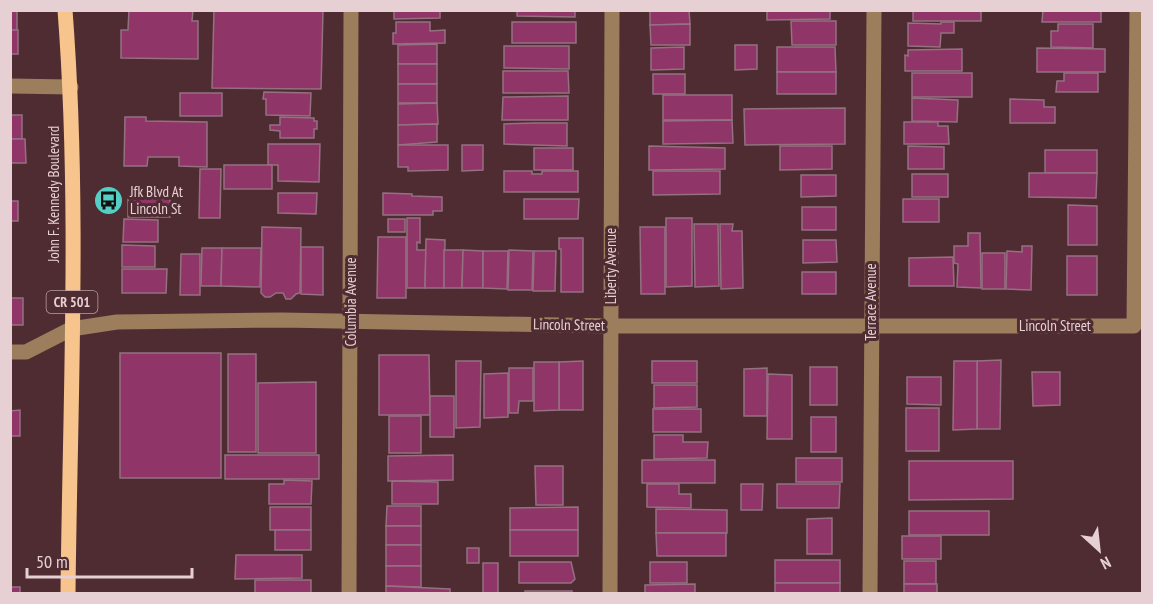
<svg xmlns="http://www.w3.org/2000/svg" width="1153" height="604" font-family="'PT Sans Narrow',sans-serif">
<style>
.building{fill:#903568;stroke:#947081;stroke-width:1.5}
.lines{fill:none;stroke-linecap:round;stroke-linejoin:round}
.minor{stroke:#9c7d5c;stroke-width:15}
.major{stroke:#f6c48c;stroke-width:15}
.labels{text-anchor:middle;stroke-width:6;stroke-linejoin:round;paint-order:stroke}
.shield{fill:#4f2c32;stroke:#b99fa3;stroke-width:1.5}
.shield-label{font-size:14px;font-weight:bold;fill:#e7d0d3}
.poi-label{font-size:15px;fill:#e7d0d3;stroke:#4f2c32;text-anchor:start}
.street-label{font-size:15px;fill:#e7d0d3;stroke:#4f2c32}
</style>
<rect width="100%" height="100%" fill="#4f2c32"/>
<g class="building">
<rect x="10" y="10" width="7" height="20"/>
<polygon points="129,10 193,10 192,21 198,21 198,59 121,58 121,30 128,30"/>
<polygon points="214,10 323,10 321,89 212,88"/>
<polygon points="394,10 440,10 440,18 394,19"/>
<polygon points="517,10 572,10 575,12 575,17 517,16"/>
<polygon points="650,10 689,10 690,24 650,25"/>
<polygon points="767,10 830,10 830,19 767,20"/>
<rect x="913" y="10" width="68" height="11"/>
<polygon points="1043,10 1101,10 1101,22 1042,22"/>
<polygon points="791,21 836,21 836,45 792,45"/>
<polygon points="396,22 430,22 430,31 445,30 445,43 393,44 393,33 396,33"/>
<rect x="512" y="22" width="64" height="21"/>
<polygon points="941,22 954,22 954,33 941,33 940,47 908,46 908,23 941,24"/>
<polygon points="690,24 690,45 651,45 650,25"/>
<polygon points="1058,24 1093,24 1093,48 1051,47 1051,31 1058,31"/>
<rect x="10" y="30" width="8" height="24"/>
<polygon points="437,44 437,64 398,64 398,45"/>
<polygon points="735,45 757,45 757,69 735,70"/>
<polygon points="504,46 569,46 569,69 504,68"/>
<polygon points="684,47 684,69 651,70 651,48"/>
<polygon points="777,47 835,47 836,72 777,72"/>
<polygon points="1037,48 1105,49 1105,72 1037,72"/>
<polygon points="962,49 962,71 905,71 905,55 908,56 908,50"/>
<rect x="398" y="64" width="39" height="20"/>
<polygon points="503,71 568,71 569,93 503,93"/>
<rect x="777" y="72" width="59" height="22"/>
<rect x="912" y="73" width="60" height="24"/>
<polygon points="1064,73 1098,73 1098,92 1056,92 1057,81 1064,81"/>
<rect x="653" y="74" width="32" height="20"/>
<rect x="398" y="84" width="39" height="19"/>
<polygon points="264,92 311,93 310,116 266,115 266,99 263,99"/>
<rect x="180" y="93" width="42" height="23"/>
<rect x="663" y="95" width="69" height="25"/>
<polygon points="568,96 568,120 502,120 503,97"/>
<polygon points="912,98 958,100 957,122 912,121"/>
<polygon points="1010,99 1044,100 1044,107 1055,107 1055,123 1010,123"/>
<polygon points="437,103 438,124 398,125 398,104"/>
<polygon points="845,108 845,144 745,145 744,109"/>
<rect x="10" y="115" width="12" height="24"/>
<polygon points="125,117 146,117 146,121 207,122 207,167 179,166 179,157 148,157 147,166 124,166"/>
<polygon points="280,117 314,118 314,121 317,121 317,129 314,129 314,138 280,138 280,131 270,130 270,125 280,125"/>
<polygon points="732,120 733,143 663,144 663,121"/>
<polygon points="904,122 938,122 938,126 948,126 949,144 904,144"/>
<polygon points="534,123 567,123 567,146 504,144 504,124"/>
<polygon points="437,124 437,142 398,145 398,125"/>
<polygon points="10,139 25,139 26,163 10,163"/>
<polygon points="268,144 320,144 319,182 278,181 278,165 268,165"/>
<polygon points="398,145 448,145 448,170 408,171 408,167 398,167"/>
<polygon points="462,145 483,145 483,170 462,171"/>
<polygon points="649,146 725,148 725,169 649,170"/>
<polygon points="780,146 832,146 832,169 780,170"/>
<polygon points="908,146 944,147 944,169 908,169"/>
<rect x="534" y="148" width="39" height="22"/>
<rect x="1045" y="150" width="52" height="23"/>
<rect x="224" y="165" width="48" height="24"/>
<polygon points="200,169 221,169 220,218 199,218"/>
<polygon points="504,171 532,171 532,174 542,174 542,171 578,171 578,192 504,192"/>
<polygon points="653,171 720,171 720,194 653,195"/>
<polygon points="1029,173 1097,173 1096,198 1029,197"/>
<rect x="912" y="174" width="36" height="23"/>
<polygon points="801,175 836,175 836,196 801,197"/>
<polygon points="278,193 317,193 316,214 278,213"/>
<polygon points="383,193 412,194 412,196 442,197 442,211 433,211 433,215 383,215"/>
<polygon points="128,196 170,197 170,217 128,217"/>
<polygon points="524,199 579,199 578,219 524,219"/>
<rect x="903" y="199" width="36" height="23"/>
<rect x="10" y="201" width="8" height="20"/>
<polygon points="1068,205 1097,206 1097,245 1068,245"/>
<rect x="802" y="207" width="34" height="23"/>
<polygon points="407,218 420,218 420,243 417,242 417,250 426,250 425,288 407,288"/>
<polygon points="666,218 692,218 692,286 666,287"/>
<polygon points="124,219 158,220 158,242 123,242"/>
<rect x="388" y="219" width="17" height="13"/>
<polygon points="694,224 718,224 719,286 695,287"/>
<polygon points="720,224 733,224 732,231 742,231 743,288 721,289"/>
<polygon points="262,227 301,228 300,293 296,294 291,299 286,299 283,293 276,293 270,297 265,297 261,293"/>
<polygon points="640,227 665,227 665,294 641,294"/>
<polygon points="968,233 980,233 981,288 957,287 958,264 954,263 954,246 968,246"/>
<polygon points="378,237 406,237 406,298 377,298"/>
<polygon points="559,238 583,238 583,292 561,292 561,249 559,249"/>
<polygon points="426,239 445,240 444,288 425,288"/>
<polygon points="803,240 836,240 837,262 803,263"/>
<polygon points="122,245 155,246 155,267 122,267"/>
<polygon points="1022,246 1032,246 1031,290 1006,289 1007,251 1022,252"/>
<polygon points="301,247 323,247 323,295 301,294"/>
<polygon points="202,248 222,248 221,286 201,286"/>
<polygon points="222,248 261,248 260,287 221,286"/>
<polygon points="444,250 463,250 462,288 444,288"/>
<polygon points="463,250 483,251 483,288 462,288"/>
<polygon points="509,250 533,251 532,290 508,290"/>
<polygon points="483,251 508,251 507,289 483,288"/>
<polygon points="534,251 556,251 555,291 533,291"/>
<rect x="982" y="253" width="23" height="36"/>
<polygon points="181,254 200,254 200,295 180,295"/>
<rect x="1067" y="256" width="30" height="39"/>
<polygon points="953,257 954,286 909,286 909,258"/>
<polygon points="122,269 167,269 166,293 122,293"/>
<rect x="802" y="272" width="34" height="22"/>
<rect x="10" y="298" width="13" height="27"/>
<rect x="120" y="353" width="101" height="125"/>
<rect x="228" y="354" width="28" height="98"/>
<polygon points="379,355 429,355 430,415 379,415"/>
<polygon points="1001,360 1000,429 977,429 977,361"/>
<polygon points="456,361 481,361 480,427 456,428"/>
<polygon points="583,361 583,410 559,410 559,362"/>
<rect x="652" y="361" width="45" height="22"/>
<polygon points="954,361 977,361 977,429 953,430"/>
<polygon points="534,362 559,362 559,410 534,411"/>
<rect x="810" y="367" width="27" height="38"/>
<polygon points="509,368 533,368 533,401 519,401 518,413 509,413"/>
<polygon points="767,368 767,416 744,416 744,369"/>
<polygon points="1032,372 1060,372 1060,405 1033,406"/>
<polygon points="508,373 508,417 484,418 484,374"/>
<polygon points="768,374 792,375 792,439 767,439"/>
<polygon points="907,377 941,377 941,405 907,404"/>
<polygon points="316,382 316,453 258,453 258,383"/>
<polygon points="654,385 697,385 697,407 654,408"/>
<rect x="430" y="396" width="24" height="41"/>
<rect x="906" y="408" width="33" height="43"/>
<rect x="653" y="409" width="48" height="23"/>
<polygon points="20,410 20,436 10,436 10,411"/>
<rect x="389" y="416" width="32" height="37"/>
<rect x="811" y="417" width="25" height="35"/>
<polygon points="654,435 683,435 683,442 708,442 707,458 654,459"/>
<rect x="225" y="455" width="94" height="24"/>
<polygon points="453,455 453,480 388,481 388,456"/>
<rect x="796" y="458" width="46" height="24"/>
<rect x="642" y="460" width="73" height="23"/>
<polygon points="909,461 1013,461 1013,499 909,500"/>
<polygon points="535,466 563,466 563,505 536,505"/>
<polygon points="284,480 312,481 311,504 269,504 269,484 284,484"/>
<polygon points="392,481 438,482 438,504 392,504"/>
<polygon points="647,484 679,484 679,494 691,494 691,508 647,507"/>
<polygon points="741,484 763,484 762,510 741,510"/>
<polygon points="777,484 840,484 839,508 777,508"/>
<polygon points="387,506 421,506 421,526 386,526"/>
<rect x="270" y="507" width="41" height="23"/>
<polygon points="578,507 578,530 510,530 510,508"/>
<polygon points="656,509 727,510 727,533 656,533"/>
<rect x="909" y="511" width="80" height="24"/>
<polygon points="832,518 832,554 807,554 807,519"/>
<rect x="386" y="526" width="35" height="19"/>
<rect x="275" y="530" width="36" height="20"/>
<rect x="510" y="530" width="68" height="26"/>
<polygon points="656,533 726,533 726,556 657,556"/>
<rect x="902" y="536" width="39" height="23"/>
<rect x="386" y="545" width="35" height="21"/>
<rect x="467" y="548" width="12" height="15"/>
<polygon points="236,555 302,555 302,578 235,579"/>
<rect x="775" y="560" width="65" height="23"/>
<rect x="904" y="561" width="32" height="23"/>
<polygon points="519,562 571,562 575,579 571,583 519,583"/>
<rect x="650" y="562" width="37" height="21"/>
<rect x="483" y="563" width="15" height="31"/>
<polygon points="386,566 421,566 421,587 386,586"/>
<rect x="255" y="580" width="56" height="14"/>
<rect x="775" y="583" width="65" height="11"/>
<polygon points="695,584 695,594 645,594 645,585"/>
<rect x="904" y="584" width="33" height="10"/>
<polygon points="386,586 450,589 450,594 386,594"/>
<rect x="10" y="587" width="10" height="7"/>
<rect x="525" y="591" width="47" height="3"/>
</g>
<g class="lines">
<g class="minor">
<polyline points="10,86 71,87"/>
<polyline points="10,352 26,352 71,329 117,322 282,320 611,326 1134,326 1137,10"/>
<polyline points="349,594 351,10"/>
<polyline points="610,594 612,10"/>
<polyline points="870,594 874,10"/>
</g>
<path class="major" d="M65,10C80,204 70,400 68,594"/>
</g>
<defs>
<symbol id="bus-disc" viewBox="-11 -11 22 22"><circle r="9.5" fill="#55cec5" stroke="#4f2c32"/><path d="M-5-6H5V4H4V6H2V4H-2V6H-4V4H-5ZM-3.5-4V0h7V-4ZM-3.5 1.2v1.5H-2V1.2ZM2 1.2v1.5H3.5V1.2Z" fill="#111"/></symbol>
</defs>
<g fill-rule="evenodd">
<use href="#bus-disc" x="92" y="184" width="33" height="33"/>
</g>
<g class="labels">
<rect class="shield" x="46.5" y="291" width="51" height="22" rx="4.5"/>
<g class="shield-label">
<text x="72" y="307">CR 501</text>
</g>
<g class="poi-label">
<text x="130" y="197">Jfk Blvd At<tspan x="130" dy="17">Lincoln St</tspan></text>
</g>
<g class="street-label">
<text transform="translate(54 194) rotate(-90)" y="5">John F. Kennedy Boulevard</text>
<text transform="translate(611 266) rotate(-90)" y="5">Liberty Avenue</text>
<text transform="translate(351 302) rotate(-90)" y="5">Columbia Avenue</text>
<text transform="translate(871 302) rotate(-90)" y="5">Terrace Avenue</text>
<text transform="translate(569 325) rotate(1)" y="5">Lincoln Street</text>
<text x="1055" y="331">Lincoln Street</text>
</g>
</g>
<rect width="1153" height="604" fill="none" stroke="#e7d0d3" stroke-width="24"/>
<g transform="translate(1099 550) rotate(153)" stroke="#4f2c32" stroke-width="4.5" paint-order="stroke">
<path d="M0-4.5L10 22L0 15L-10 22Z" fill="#e7d0d3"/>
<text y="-9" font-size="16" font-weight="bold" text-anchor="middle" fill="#e7d0d3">N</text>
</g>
<path d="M27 568v9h165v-9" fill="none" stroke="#e7d0d3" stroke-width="3"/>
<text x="36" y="568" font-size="18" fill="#e7d0d3" stroke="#4f2c32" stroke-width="4.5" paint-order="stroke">50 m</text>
</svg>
